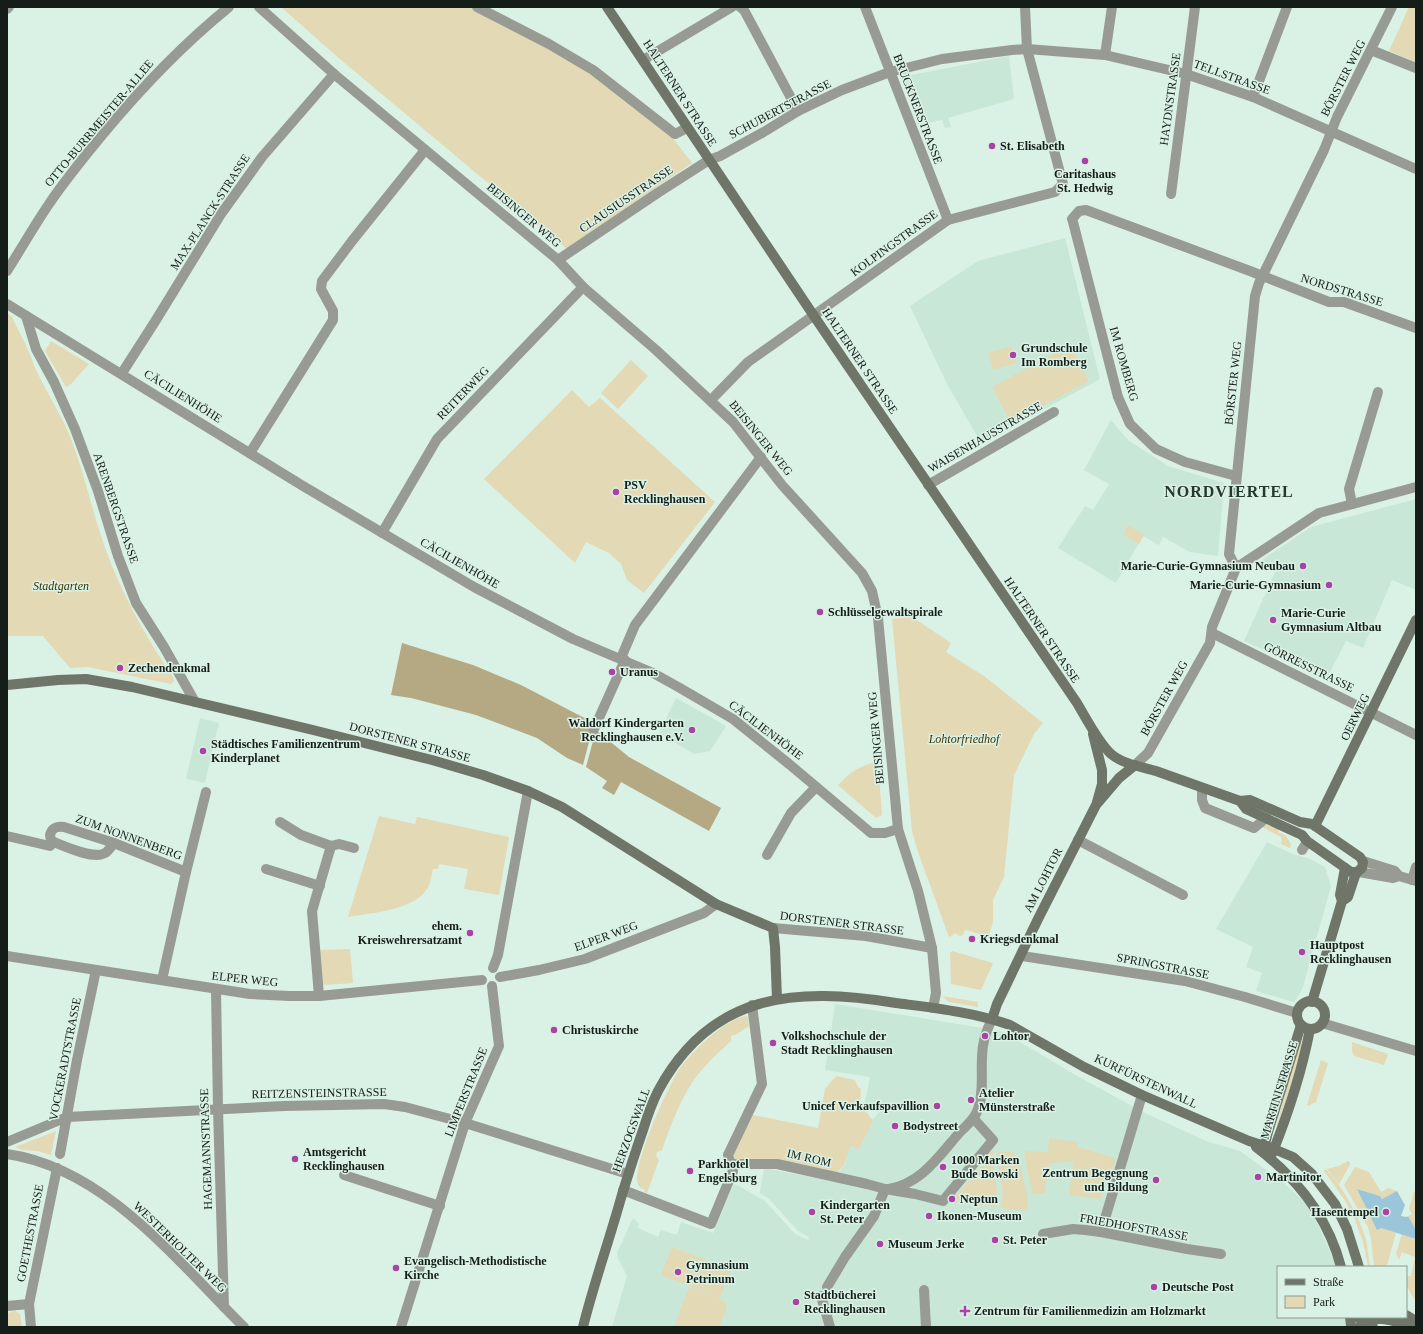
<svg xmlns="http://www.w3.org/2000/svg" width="1423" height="1334" font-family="'Times New Roman',serif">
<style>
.built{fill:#c9e7d7}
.green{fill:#e3d9b4}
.forest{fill:#b4a983}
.water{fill:#9bc6da}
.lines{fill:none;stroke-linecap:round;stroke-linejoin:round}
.minor{stroke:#979b93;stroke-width:10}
.tertiary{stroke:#979b93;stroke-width:10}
.secondary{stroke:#6f7569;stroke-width:10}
.poi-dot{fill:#aa42a5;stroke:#daf1e5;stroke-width:1.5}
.labels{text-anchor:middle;stroke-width:3;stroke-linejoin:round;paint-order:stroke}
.street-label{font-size:12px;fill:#151d18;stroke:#daf1e5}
.poi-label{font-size:12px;font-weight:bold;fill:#151d18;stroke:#daf1e5;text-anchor:start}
.park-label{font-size:12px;font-style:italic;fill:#3e3200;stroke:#daf1e5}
.district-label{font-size:16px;font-weight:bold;letter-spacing:1px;fill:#25382e;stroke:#daf1e5}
</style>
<rect width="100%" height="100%" fill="#daf1e5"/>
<g class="built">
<polygon points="1009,56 1014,99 948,118 951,127 945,128 942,120 918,125 901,77"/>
<polygon points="1065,238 1100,379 981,443 947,384 910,306 978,261"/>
<polygon points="1111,420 1128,440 1168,466 1224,483 1218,556 1190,552 1163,537 1159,545 1143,536 1116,583 1058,548 1085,506 1093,510 1109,484 1084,470"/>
<polygon points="1416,499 1416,590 1392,580 1363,648 1346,641 1327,678 1244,641 1275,572 1257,563 1311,527"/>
<polygon points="676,698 726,726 710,751 694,754 659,733"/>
<polygon points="200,718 219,723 205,783 186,779"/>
<polygon points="1267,842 1293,854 1310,859 1325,867 1331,886 1302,990 1294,1002 1256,991 1262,973 1246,967 1253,947 1216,929"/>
<polygon points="835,1004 1001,1031 1079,1077 1143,1112 1206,1141 1240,1151 1280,1180 1304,1201 1318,1225 1334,1260 1336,1267 1278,1267 1278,1317 1345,1317 1345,1327 612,1327 627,1276 618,1258 617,1253 633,1218 639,1224 638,1228 658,1237 661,1230 677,1235 681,1222 713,1233 734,1184 741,1187 765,1201 795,1234 808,1240 809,1237 798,1231 769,1199 760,1193 764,1168 836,1182 836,1176 845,1164 849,1147 881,1110 864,1106 870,1077 825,1070"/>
</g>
<g class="green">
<polygon points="281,7 472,7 587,70 669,133 692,163 567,249 341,60"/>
<polygon points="1409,7 1416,7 1416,62 1389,51"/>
<path d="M7,313L12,317C17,329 24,340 29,352C32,359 34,366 37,372C48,395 62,416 71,439C87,481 95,525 112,566C128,605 149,642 173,677L174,681L171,684L88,667L70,668L43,636H7Z"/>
<polygon points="51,341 89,364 71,384 66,387 45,351"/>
<polygon points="1070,345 1089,381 1011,423 992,387"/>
<polygon points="1012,346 1017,363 993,370 988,353"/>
<polygon points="631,360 648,376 618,409 601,393"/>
<polygon points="572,390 589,407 600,398 715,502 644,593 627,580 621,564 609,553 586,542 575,563 484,479"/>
<polygon points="1128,525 1144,535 1139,544 1123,534"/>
<polygon points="912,617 951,643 946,652 984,676 1043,723 1034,734 1014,775 1004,877 993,900 993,922 987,942 976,937 984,939 985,936 967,930 964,931 963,935 960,936 955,933 953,935 949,937 918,852 912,831 892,619"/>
<path d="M878,762L882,815L876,818L838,785C850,772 860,765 878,762Z"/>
<path d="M379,816L415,824L417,817L509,837L499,895L464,889L468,869L439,864L438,869H433C431,875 431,882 428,887C417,910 371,913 348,917Z"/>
<polygon points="1262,825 1269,825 1280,829 1278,832 1286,836 1291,844 1290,848 1281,844 1282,840 1281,837 1262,827"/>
<polygon points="350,949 353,983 324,985 322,983 320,950"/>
<polygon points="952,951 993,963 981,990 951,984 950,953"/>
<polygon points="942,996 978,1002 978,1007 949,1002"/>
<path d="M746,1016L748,1017L749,1026L737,1034L731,1036V1041C719,1052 706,1064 696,1077C680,1099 671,1125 662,1150L657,1152L656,1156L659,1160L647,1193L644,1192L645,1190C642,1189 639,1187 638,1184C631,1167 669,1084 680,1068C693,1051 725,1019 746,1016Z"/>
<polygon points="1299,1042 1305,1043 1278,1133 1275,1132"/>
<polygon points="1352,1042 1388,1054 1384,1065 1354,1056 1352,1051"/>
<polygon points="1321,1060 1328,1063 1316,1102 1308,1106 1307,1105"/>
<polygon points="836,1076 855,1080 858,1087 861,1089 860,1103 873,1121 859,1149 851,1146 850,1147 844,1165 836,1174 772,1159 736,1160 733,1153 753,1115 818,1128 825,1089"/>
<polygon points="56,1131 51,1155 38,1151 22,1150 15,1147"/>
<polygon points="1050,1138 1078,1142 1078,1147 1116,1158 1101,1199 1069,1195 1073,1163 1067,1161 1049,1164 1045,1193 1032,1194 1024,1151 1047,1152"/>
<polygon points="988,1151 993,1151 994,1173 997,1191 995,1207 948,1201 953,1193 955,1197 984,1163 983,1157"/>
<polygon points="997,1152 1012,1152 1019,1158 1021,1168 1028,1199 1027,1211 1000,1208 1003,1192 999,1175"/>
<polygon points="1348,1161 1350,1162 1350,1165 1339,1184 1327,1169 1339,1166"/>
<polygon points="1355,1167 1369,1172 1381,1192 1388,1188 1397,1191 1382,1199 1380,1196 1357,1189 1381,1228 1396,1233 1387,1265 1374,1267 1371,1239 1368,1227 1344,1185"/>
<path d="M1325,1169C1341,1182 1361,1220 1366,1240C1368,1248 1368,1257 1370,1265L1368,1266L1363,1242L1355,1220L1344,1199L1324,1171Z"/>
<polygon points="1416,1191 1416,1230 1408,1216 1412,1214 1409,1209 1414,1192"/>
<polygon points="1402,1234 1416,1239 1416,1302 1406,1285 1406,1276 1411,1276 1415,1257 1402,1252 1399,1260 1396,1253"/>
<polygon points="672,1247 731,1270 720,1298 661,1275"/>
<polygon points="689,1287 719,1298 720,1300 724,1302 727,1307 719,1327 674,1327"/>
<polygon points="15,1311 20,1314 22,1327 7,1327 7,1313"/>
</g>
<g class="forest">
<polygon points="402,643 473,665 521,685 594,723 583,765 567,758 537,738 476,715 411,698 391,695"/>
<polygon points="596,730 629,757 721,808 709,831 621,782 614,795 602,788 607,781 586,767"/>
</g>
<polygon class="water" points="1357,1189 1380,1196 1382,1199 1397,1191 1405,1205 1401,1216 1407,1217 1408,1216 1416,1230 1416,1239 1381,1228 1377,1230"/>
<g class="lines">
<g class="minor">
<polyline points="259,7 334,74 558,260 583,287 656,350 733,422 782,485 862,573 872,591 878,618 898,829 918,891 932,948 936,993 933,1008"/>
<polyline points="477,7 549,44 593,70 675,134 687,128"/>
<polyline points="740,7 744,10 798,111"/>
<polyline points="865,7 948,220"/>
<polyline points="7,9 9,7"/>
<polyline points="1371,50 1416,68"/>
<polyline points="1105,55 1112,7"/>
<polyline points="643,60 732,7"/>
<polyline points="1253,97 1287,7"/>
<polyline points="1171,194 1195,7"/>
<polyline points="558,260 659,192 709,160 720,156 762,133 798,111 842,90 890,72 942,59 1012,50 1027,49 1105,55 1186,74 1253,97 1416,169"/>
<path d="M7,271C21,249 34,226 49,204C65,180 84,157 103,134C142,87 181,46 229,7"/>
<polyline points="7,304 303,486 474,587 573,639 653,673 680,688 733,719 789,764 871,833 885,833 898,829"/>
<polyline points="26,316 36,349 54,382 75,429 98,491 118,556 136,603 164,647 195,702"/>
<polyline points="122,373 156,320 221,214 262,157 334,74"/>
<polyline points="711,400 748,362 948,220 1055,192 1063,184 1027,49 1025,7"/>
<polyline points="250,453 333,320 333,311 321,289 322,281 352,241 425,150"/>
<polyline points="1236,476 1185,462 1156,449 1130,424 1118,397 1073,222 1072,219 1079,211 1086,210 1250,271 1329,302 1344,302 1416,328"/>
<polyline points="928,485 1054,412"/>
<polyline points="1352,504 1349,489 1378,392"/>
<polyline points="382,533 437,439 583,287"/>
<polyline points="1236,568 1319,513 1416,487"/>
<polyline points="1212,633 1416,735"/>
<polyline points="621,658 635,625 761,457"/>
<polyline points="594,729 625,660"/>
<polyline points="1135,765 1148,753 1210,643 1212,627 1236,568 1229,554 1255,296 1259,283 1324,150 1337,117 1392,7"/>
<polyline points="1202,788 1202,800 1205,808 1254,828 1266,818"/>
<polyline points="280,822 301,835 331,846 312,911 319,996"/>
<polyline points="7,836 50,846 51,841"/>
<polyline points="1078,840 1183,895"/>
<path d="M51,841L50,835C52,828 56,826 64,827L114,843L186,872"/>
<path d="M51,841C64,846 93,860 105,853C109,851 111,846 114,843"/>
<polyline points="331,846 339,844 354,848"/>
<polyline points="1302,850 1307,842"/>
<polyline points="767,855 791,813 816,787"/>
<polyline points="1363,861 1395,871 1399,876"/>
<polyline points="266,869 320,886"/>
<polyline points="1359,872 1393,878 1399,876 1416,881"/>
<polyline points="1412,880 1416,867"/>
<polyline points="773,928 866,936 932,948"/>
<polyline points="7,956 250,994 289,996 319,996 482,980"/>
<polyline points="1022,956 1185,981 1245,997 1297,1013"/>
<polyline points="493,968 498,955 528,791"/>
<polyline points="500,977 539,970 585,959 704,913 716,904"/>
<polyline points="162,980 186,872 206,792"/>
<polyline points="216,989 218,1109 224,1307"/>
<polyline points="1322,1023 1416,1051"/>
<polyline points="7,1142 67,1117 284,1106 384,1104 405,1107 465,1123 628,1174"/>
<polyline points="60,1154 77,1060 96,970"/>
<polyline points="731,1164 777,1164 867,1184 885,1189 915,1194 943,1201 993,1140 974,1119"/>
<polyline points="344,1175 440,1206"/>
<path d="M889,1189C923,1183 940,1154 961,1131C968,1124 975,1119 978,1109C984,1093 981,1074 982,1057C982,1044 986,1031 992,1019"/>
<polyline points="623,1190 711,1224 733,1171 728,1155 762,1084 752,1005"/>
<polyline points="1101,1232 1142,1095"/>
<polyline points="1043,1234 1073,1229 1085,1230 1101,1232 1187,1249 1221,1254"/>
<polyline points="827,1287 845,1257 874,1216 885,1189"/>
<polyline points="924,1290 926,1327"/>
<polyline points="821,1296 830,1327"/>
<polyline points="7,1306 29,1304"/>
<polyline points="31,1327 29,1304 57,1168"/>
<polyline points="401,1327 465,1123 499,1046 492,986"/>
</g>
<path class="tertiary" d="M7,1154C105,1168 177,1261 244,1327"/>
<g class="secondary">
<path d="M607,7L814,316L1077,703C1086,718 1098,742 1111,754C1123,764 1142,767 1156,771C1184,781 1212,791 1240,801L1250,800L1300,822L1312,824L1360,857L1363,862L1362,868L1357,872H1351L1307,841L1302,835L1246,809L1240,801"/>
<polyline points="7,685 58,680 86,679 132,687 313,730 432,760 483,775 528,791 562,807 716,904 773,928 775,947 777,999"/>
<polyline points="1093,734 1102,770 1102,784 1097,802"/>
<polyline points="1315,826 1416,620"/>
<polyline points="1342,901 1348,897 1356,873"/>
<circle cx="1311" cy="1015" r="14"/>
<polyline points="1312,1002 1342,901 1340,895 1345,868"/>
<polyline points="992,1019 997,1004 1038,919 1096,805 1119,778 1135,765"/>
<path d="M1256,1147C1297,1178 1328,1217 1341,1267"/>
<polyline points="1263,1152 1268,1132 1301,1025"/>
<path d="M1272,1154C1288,1114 1302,1071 1310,1029"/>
<polyline points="1406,1315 1416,1321"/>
<polyline points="1350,1317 1351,1327"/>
<polyline points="1357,1317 1373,1327"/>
<path d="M583,1327C594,1283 609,1241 621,1198C628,1175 635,1153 643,1130C647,1117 652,1103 658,1091C711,992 796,987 896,1003C934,1008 973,1012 1010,1025L1084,1067L1142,1095L1249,1141L1274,1149L1293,1157L1312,1174L1335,1204L1347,1229L1359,1267"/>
<path d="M1359,1327C1374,1312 1396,1322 1414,1327"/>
</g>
</g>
<g class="poi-dot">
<circle cx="992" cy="146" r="4"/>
<circle cx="1085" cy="161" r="4"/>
<circle cx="1013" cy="355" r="4"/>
<circle cx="616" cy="492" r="4"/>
<circle cx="1303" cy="566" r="4"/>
<circle cx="1329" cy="585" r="4"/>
<circle cx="820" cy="612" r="4"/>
<circle cx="1273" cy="620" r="4"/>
<circle cx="120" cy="668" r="4"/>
<circle cx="612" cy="672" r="4"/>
<circle cx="692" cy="730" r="4"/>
<circle cx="203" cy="751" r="4"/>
<circle cx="470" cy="933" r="4"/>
<circle cx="972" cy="939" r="4"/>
<circle cx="1302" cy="952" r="4"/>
<circle cx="554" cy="1030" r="4"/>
<circle cx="985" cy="1036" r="4"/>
<circle cx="773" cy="1043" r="4"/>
<circle cx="971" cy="1100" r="4"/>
<circle cx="937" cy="1106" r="4"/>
<circle cx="895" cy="1126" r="4"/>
<circle cx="295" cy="1159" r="4"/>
<circle cx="943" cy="1167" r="4"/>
<circle cx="690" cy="1171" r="4"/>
<circle cx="1258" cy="1177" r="4"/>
<circle cx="1156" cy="1180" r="4"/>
<circle cx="952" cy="1199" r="4"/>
<circle cx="812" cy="1212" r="4"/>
<circle cx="1386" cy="1212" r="4"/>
<circle cx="929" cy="1216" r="4"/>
<circle cx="995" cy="1240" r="4"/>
<circle cx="880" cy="1244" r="4"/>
<circle cx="396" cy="1268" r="4"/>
<circle cx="678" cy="1272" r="4"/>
<circle cx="1154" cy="1287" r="4"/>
<circle cx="796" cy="1302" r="4"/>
<path d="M963 1305h4v4h4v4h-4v4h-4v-4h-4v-4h4z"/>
</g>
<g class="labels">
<g class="street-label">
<text transform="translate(1232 77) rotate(20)" y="4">TELLSTRASSE</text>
<text transform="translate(1343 78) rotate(-63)" y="4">BÖRSTER WEG</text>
<text transform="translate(680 93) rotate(57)" y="4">HALTERNER STRASSE</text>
<text transform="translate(1170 99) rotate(-82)" y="4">HAYDNSTRASSE</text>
<text transform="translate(780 109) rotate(-28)" y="4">SCHUBERTSTRASSE</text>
<text transform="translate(918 109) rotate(69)" y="4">BRUCKNERSTRASSE</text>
<text transform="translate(99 123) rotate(-50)" y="4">OTTO-BURRMEISTER-ALLEE</text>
<text transform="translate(626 199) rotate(-34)" y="4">CLAUSIUSSTRASSE</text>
<text transform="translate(210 212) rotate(-57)" y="4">MAX-PLANCK-STRASSE</text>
<text transform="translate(524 215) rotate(40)" y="4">BEISINGER WEG</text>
<text transform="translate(894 243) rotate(-36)" y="4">KOLPINGSTRASSE</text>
<text transform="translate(1342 290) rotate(17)" y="4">NORDSTRASSE</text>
<text transform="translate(860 361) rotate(56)" y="4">HALTERNER STRASSE</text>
<text transform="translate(1124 364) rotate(74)" y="4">IM ROMBERG</text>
<text transform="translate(1233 383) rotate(-84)" y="4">BÖRSTER WEG</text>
<text transform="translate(463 393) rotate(-46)" y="4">REITERWEG</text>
<text transform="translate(183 396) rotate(32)" y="4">CÄCILIENHÖHE</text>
<text transform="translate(985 437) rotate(-30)" y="4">WAISENHAUSSTRASSE</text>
<text transform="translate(761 438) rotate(51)" y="4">BEISINGER WEG</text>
<text transform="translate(116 508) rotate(71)" y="4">ARENBERGSTRASSE</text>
<text transform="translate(460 563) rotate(30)" y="4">CÄCILIENHÖHE</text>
<text transform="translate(1042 630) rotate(56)" y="4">HALTERNER STRASSE</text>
<text transform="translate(1309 667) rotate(26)" y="4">GÖRRESSTRASSE</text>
<text transform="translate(1164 698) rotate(-61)" y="4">BÖRSTER WEG</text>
<text transform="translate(1355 717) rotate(-64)" y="4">OERWEG</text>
<text transform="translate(766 730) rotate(37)" y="4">CÄCILIENHÖHE</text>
<text transform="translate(876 738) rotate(-95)" y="4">BEISINGER WEG</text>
<text transform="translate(410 742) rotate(15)" y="4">DORSTENER STRASSE</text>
<text transform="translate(129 837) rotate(20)" y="4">ZUM NONNENBERG</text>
<text transform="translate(1043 880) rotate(-63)" y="4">AM LOHTOR</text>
<text transform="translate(842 923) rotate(7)" y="4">DORSTENER STRASSE</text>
<text transform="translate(606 936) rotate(-20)" y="4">ELPER WEG</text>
<text transform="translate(1163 966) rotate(11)" y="4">SPRINGSTRASSE</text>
<text transform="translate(245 979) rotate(6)" y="4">ELPER WEG</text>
<text transform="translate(65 1059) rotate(-79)" y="4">VOCKERADTSTRASSE</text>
<text transform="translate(1146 1081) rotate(25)" y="4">KURFÜRSTENWALL</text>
<text transform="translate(1279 1090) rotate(-73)" y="4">MARTINISTRASSE</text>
<text transform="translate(466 1092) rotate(-68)" y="4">LIMPERSTRASSE</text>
<text transform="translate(319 1093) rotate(-1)" y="4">REITZENSTEINSTRASSE</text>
<text transform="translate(631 1130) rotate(-70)" y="4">HERZOGSWALL</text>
<text transform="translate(206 1149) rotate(-92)" y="4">HAGEMANNSTRASSE</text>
<text transform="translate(809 1158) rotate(13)" y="4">IM ROM</text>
<text transform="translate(1134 1227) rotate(10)" y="4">FRIEDHOFSTRASSE</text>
<text transform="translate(30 1233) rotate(-79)" y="4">GOETHESTRASSE</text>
<text transform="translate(180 1247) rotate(44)" y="4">WESTERHOLTER WEG</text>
</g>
<g class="poi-label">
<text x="1000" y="150">St. Elisabeth</text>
<text x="1085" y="178" text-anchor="middle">Caritashaus<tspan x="1085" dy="14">St. Hedwig</tspan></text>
<text x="1021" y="352">Grundschule<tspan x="1021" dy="14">Im Romberg</tspan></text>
<text x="624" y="489">PSV<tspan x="624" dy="14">Recklinghausen</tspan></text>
<text x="1295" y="570" text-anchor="end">Marie-Curie-Gymnasium Neubau</text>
<text x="1321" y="589" text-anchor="end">Marie-Curie-Gymnasium</text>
<text x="828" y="616">Schlüsselgewaltspirale</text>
<text x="1281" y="617">Marie-Curie<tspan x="1281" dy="14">Gymnasium Altbau</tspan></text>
<text x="128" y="672">Zechendenkmal</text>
<text x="620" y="676">Uranus</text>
<text x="684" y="727" text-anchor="end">Waldorf Kindergarten<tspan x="684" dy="14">Recklinghausen e.V.</tspan></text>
<text x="211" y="748">Städtisches Familienzentrum<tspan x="211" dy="14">Kinderplanet</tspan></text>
<text x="462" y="930" text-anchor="end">ehem.<tspan x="462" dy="14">Kreiswehrersatzamt</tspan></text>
<text x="980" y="943">Kriegsdenkmal</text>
<text x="1310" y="949">Hauptpost<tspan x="1310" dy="14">Recklinghausen</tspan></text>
<text x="562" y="1034">Christuskirche</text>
<text x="781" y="1040">Volkshochschule der<tspan x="781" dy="14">Stadt Recklinghausen</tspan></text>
<text x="993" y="1040">Lohtor</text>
<text x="979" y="1097">Atelier<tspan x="979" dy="14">Münsterstraße</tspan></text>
<text x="929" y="1110" text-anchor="end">Unicef Verkaufspavillion</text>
<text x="903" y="1130">Bodystreet</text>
<text x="303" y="1156">Amtsgericht<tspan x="303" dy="14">Recklinghausen</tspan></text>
<text x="951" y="1164">1000 Marken<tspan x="951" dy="14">Bude Bowski</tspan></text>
<text x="698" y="1168">Parkhotel<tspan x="698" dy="14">Engelsburg</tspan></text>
<text x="1148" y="1177" text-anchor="end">Zentrum Begegnung<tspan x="1148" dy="14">und Bildung</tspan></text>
<text x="1266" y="1181">Martinitor</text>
<text x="960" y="1203">Neptun</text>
<text x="820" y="1209">Kindergarten<tspan x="820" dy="14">St. Peter</tspan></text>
<text x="1378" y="1216" text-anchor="end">Hasentempel</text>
<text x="937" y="1220">Ikonen-Museum</text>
<text x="1003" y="1244">St. Peter</text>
<text x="888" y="1248">Museum Jerke</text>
<text x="404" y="1265">Evangelisch-Methodistische<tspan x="404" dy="14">Kirche</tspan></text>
<text x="686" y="1269">Gymnasium<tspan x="686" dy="14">Petrinum</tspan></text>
<text x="1162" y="1291">Deutsche Post</text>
<text x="804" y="1299">Stadtbücherei<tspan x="804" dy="14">Recklinghausen</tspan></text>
<text x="974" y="1315">Zentrum für Familienmedizin am Holzmarkt</text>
</g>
<g class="park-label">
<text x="61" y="590">Stadtgarten</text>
<text x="964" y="743">Lohtorfriedhof</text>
</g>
<g class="district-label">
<text x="1229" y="497">NORDVIERTEL</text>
</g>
</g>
<rect width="1423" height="1334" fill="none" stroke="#151d18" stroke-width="16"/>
<rect x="1277" y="1266" width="130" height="52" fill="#daf1e5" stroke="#8b9c93"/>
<rect x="1285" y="1279" width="20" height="6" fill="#6f7569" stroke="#8b9c93"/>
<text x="1313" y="1286" font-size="12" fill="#151d18">Straße</text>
<rect x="1285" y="1296" width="20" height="12" fill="#e3d9b4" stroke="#8b9c93"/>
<text x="1313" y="1306" font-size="12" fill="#151d18">Park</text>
</svg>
